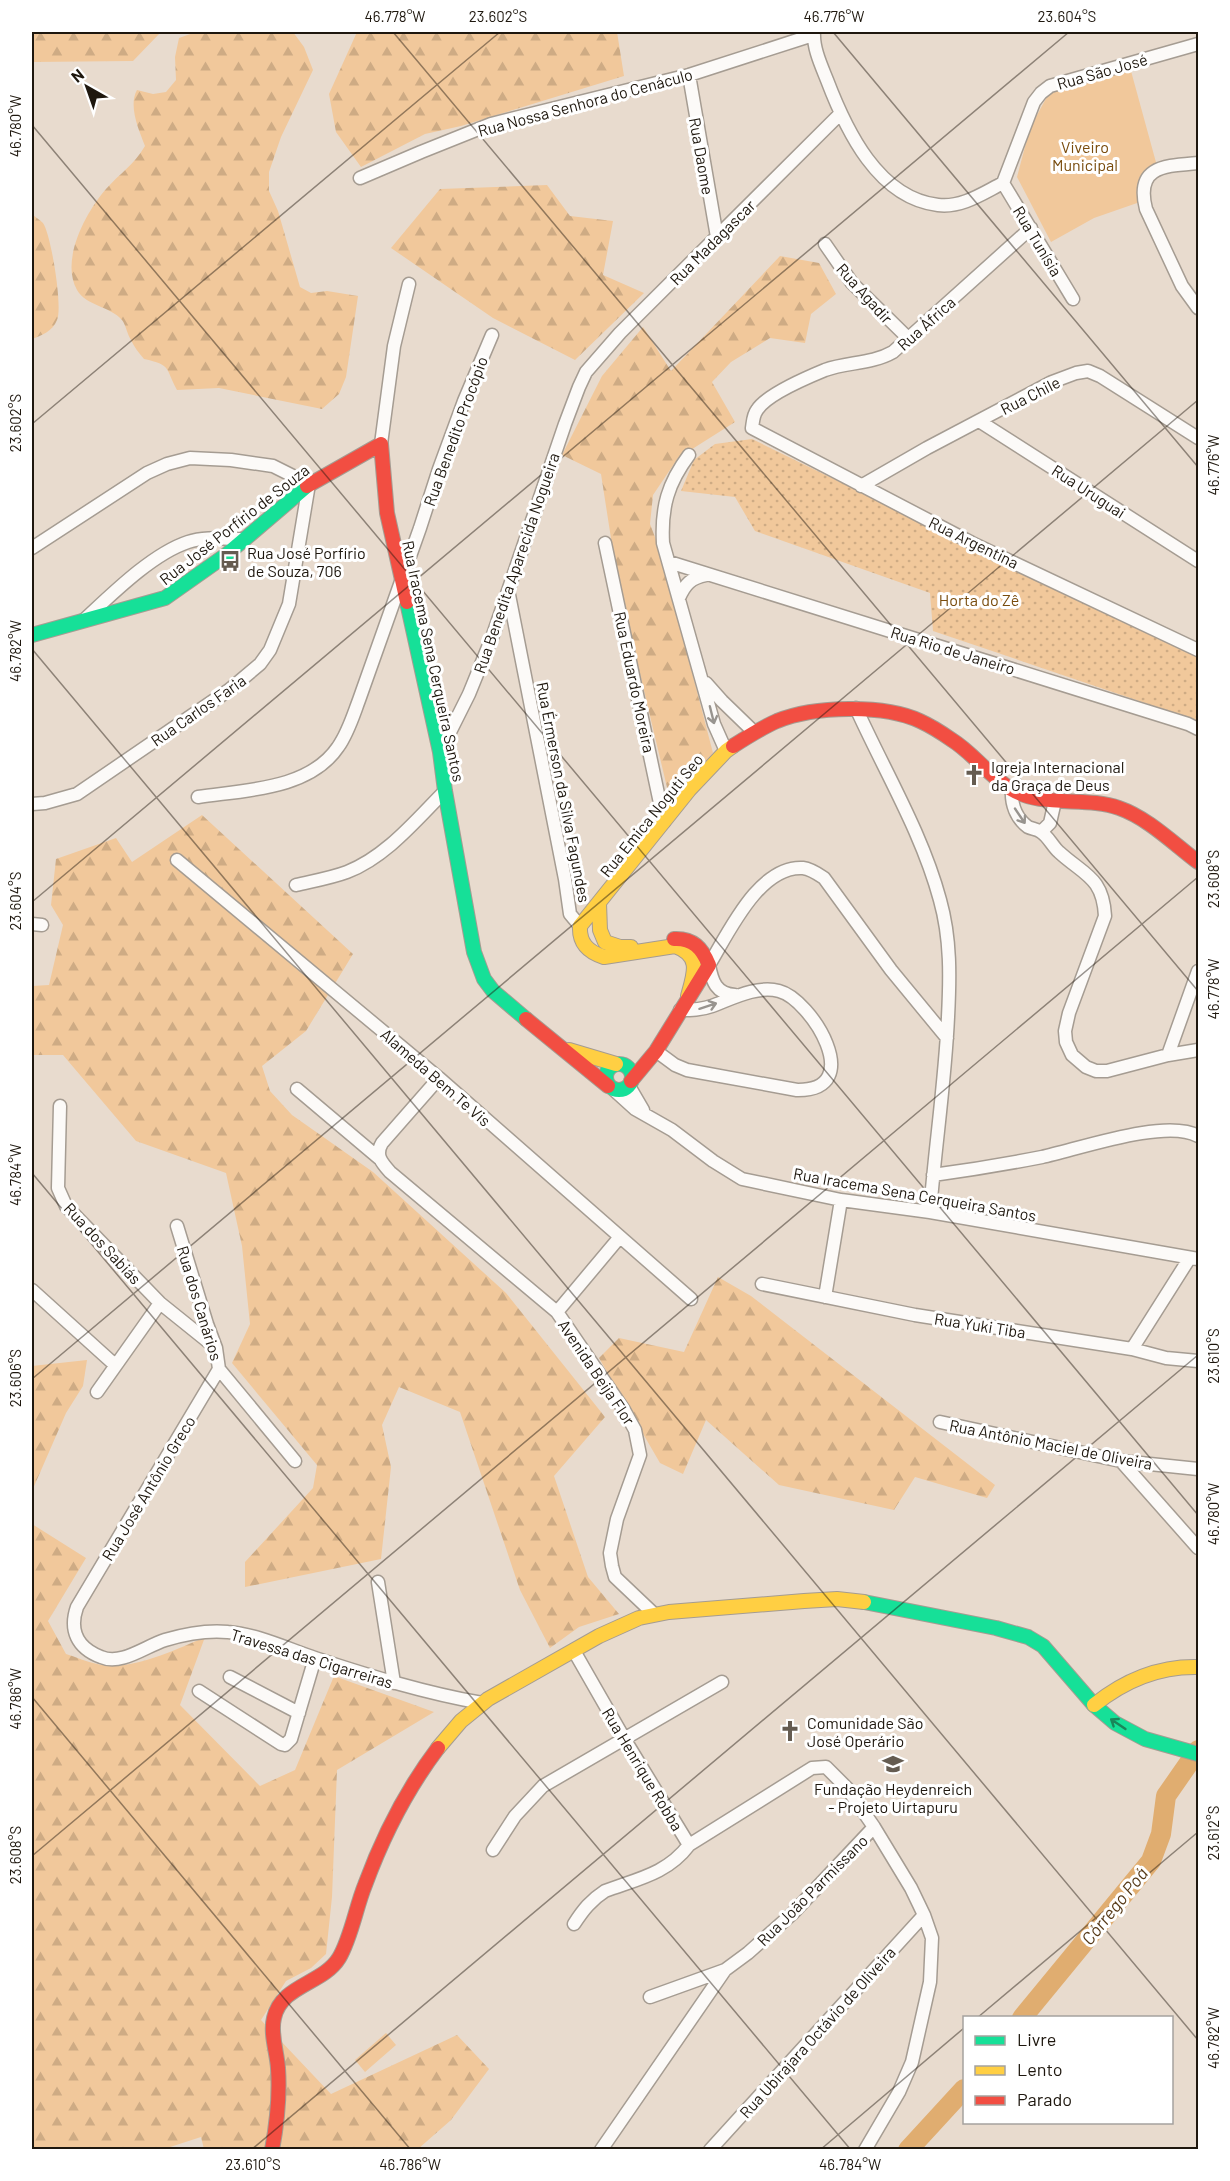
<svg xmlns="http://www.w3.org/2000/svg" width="1230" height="2181" viewBox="0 0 1230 2181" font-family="Barlow,sans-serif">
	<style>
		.forest { fill: url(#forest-firs) }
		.park { fill: #f1c89b }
		.garden { fill: url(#garden-dots) }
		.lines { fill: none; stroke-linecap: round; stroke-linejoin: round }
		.river { stroke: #e0ad70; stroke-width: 20 }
		.street-casing { stroke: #a59c92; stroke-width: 15 }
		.fast-casing { stroke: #a59c92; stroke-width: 16 }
		.slow-casing { stroke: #a59c92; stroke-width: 16 }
		.jam-casing { stroke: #a59c92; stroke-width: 16 }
		.street { stroke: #fcfaf8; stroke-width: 12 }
		.fast { stroke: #16e098; stroke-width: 14 }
		.slow { stroke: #ffcf43; stroke-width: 14 }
		.jam { stroke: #f24e42; stroke-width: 14 }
		.oneway { stroke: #98948f }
		.oneway2 { stroke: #1a865a }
		.ticks { fill: none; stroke: #1e170e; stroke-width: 1.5; stroke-opacity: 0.45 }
		.labels { text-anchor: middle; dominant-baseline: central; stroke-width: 6; stroke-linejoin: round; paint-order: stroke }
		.street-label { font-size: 16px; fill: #1e170e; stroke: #fff }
		.park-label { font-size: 16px; fill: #794c0d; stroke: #fff }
		.poi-label { font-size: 16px; fill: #1e170e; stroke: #fff; text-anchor: start }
		.water-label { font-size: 18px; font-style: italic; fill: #563917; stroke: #fff }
		.neatline { fill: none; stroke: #1e170e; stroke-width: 2 }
		.ticks-label { font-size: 15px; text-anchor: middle; fill: #1e170e }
	</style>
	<defs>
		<pattern id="forest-firs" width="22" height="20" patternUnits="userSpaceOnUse" patternTransform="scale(1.5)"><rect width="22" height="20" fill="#f1c89b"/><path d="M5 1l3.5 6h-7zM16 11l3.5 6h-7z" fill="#ceab84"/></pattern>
		<pattern id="garden-dots" width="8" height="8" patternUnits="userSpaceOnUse" patternTransform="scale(1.5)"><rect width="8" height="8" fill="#f1c89b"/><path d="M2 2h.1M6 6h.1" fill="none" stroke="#ceab84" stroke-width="1.8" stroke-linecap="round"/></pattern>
	</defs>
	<rect width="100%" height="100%" fill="#e8dbce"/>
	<path class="forest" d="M32,32H161L133,61L32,62Z
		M196,32H293L304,47L313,70L281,137L269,172V191L278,211L300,287L311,293L327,291L358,296L346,377L339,394L322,409L219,388L177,390C165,368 172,365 144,359C139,353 134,347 131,340C127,334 126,325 122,320C110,306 86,306 77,290C60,260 86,212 106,189C120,173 133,166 145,146C139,130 128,106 137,90L153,94L166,92L176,80L175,57L179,38Z
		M357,32H617L624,76L461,126L425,134L361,167L336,132L329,94Z
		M547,185L570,216L613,221L603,275L644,293L575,360L493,318L391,248L440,189Z
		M32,214C35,217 40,220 43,223C51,234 63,308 57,320C53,331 41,336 32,339Z
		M780,256L819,263L836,294L811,314L805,343L770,338L731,362L712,382L735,422L678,458L653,495L650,524L661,553L713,753L670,800L617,577L601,474L562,455L602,376L643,327L671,371Z
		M202,815L353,954L306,1031L262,1066L270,1091L292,1115L373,1172L506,1293L605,1417L554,1476L588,1577L619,1614L579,1627L550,1648L520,1590L460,1412L399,1387L382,1425L391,1467L381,1559L245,1587V1562L313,1488L317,1465L232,1363L250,1324L242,1246L226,1173L136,1141L63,1055H32V986L49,985L63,925L51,905L56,859L116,838L132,862Z
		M718,1277L751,1296L995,1485L987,1498L915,1477L894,1510L779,1485L706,1420L683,1474L660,1463L599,1358L619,1338L684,1352Z
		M87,1360L83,1386L66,1413L32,1491V1366Z
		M32,1524L86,1558L48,1621L66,1654C76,1657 87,1662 97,1664C130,1672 175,1650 205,1637L180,1705L260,1786L295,1770L334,1676L434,1712L337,1770L332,1897L326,1954L311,1968L286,1981L261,2020L331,2094L457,2035L489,2069L451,2120L418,2149H204L201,2137L164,2149H32Z"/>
	<path class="park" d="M1131,71L1157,166L1144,171L1140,181V202L1094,218L1051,242L1017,177L1030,128L1049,93L1079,82Z
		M386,2033L396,2045L365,2072L355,2060Z"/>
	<path class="garden" d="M752,439L1198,657V721L933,631L930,593L755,531L735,497L681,491L694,460L715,444Z"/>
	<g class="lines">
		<path class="river" d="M1022,2018L1151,1861L1161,1834L1166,1796L1198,1750
			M908,2150L964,2089"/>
		<defs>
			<path id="street" d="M814,32C813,48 821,65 827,80C846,130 878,198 938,205C962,208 983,193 1003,183L1034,102L1041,93L1050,86L1198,44
				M689,75L717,237
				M1198,163C1164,166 1135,166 1146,209L1182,286L1198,308
				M360,178L421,152L491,124L689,75L813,35
				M1003,183L1073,299
				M1031,228L893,352C872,364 847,362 825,370C808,377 766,395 757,410C753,415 753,422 752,428L972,543L1198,650
				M825,244L852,283L909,339
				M979,421L1198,561
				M381,444L394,346L409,284
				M689,455C668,483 661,507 663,543L714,724L726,751
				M861,486L927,448L1052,382L1076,373L1088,371L1100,376L1198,438
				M605,543L664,822
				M32,548L147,473L167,464L190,458L231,460L273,466L309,484L289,604L270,650L260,664L229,690L77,794L45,803L32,804
				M669,562L1188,724L1198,729
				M509,595L565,879L570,914L580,926
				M679,598C685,584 691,578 706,575
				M84,620C112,594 152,554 188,542C205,536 226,539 244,539
				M706,683L722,701L754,732
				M856,708C885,772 922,833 940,900C951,939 950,978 948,1017C945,1083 935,1147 930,1212
				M440,752L469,694L493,635L565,424L579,387L586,372L620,333L840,114
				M1012,790C1011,804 1016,818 1028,827C1032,829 1037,829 1041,832C1048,836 1053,847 1059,852C1084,875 1103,877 1105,916L1069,1013L1065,1031L1066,1042L1072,1055L1086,1067L1096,1071H1107L1168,1055L1198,1050
				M198,797C244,790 309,790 338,747C348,733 353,716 359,700L420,528L439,469L464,401L492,335
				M1041,832L1050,823L1055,801
				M177,860L439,1078L691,1299
				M296,885C313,881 331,878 347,872C386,857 416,820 445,791
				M32,924L42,925
				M735,995C716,994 712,981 709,965C728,934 759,865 803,868C811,869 818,874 824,878L891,970L947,1038
				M656,1051L675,1065L687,1070L797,1090C868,1091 811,999 779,991C757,985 731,999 712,1006C701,1010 691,1010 680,1010
				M1168,1055L1198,971
				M439,1078L382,1143C375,1155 381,1162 390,1172L557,1312L624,1410L635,1430L640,1455L617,1519L610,1553L612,1566L615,1577L654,1614
				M629,1086L643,1110
				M297,1089L380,1159
				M614,1090L635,1109L672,1130L713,1161L742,1179L841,1200L930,1212L1198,1259
				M60,1106L58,1188L66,1206L160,1303L216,1348
				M933,1175C970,1170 1006,1164 1042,1157C1079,1149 1166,1118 1198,1136
				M177,1226L207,1324L216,1348L219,1369L295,1461
				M762,1284L915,1315L1132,1349L1166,1358L1198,1361
				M32,1290L115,1365
				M825,1297L841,1200
				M557,1312L619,1238
				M1132,1349L1189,1259
				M219,1369L77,1607C69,1630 77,1648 101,1657C121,1666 146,1646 165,1640C185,1634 207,1630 228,1632C256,1634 288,1649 315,1658C370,1676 425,1693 482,1703
				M97,1392L160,1303
				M940,1422L1121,1461L1198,1469
				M1121,1461L1198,1548
				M378,1582L394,1683
				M574,1651L625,1740L689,1845L812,1768L826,1767L847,1788L874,1827L911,1888L924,1915L932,1938L930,1982L912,2062L899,2092L865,2150
				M230,1677L299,1713
				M199,1691L281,1744L285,1745L291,1739L315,1658
				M493,1850L515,1816L543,1786L722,1682
				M574,1924C583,1910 591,1900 605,1891C637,1879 667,1874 689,1845
				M650,1997L725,1970L748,1953L792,1914L874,1827
				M601,2150L725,1970
				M710,2150L924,1915"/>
			<path id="fast" d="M407,602L440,752L445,791L474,952L484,979L493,991L526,1019
				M32,635L165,598L226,555L307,486
				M606 1077a13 13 0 1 1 26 0a13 13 0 1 1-26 0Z
				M864,1602L996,1628L1028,1637L1043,1646L1094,1705L1115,1723L1145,1739L1198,1754"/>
			<path id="slow" d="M599,903L600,930L605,942L620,947H631
				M688,996C694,974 702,956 675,946L604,957C588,952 579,943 580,926L689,790L726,751L733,746
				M569,1050L616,1064
				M1094,1705C1125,1680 1158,1666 1198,1667
				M438,1748L461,1721L488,1699L599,1636L639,1618L669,1612L804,1601L837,1599L864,1602"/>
			<path id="jam" d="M307,486L381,444L387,513L407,602
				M733,746C747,737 761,728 777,721C814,706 884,704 920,721C931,726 942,733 952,740C973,753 989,776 1011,789C1042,808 1086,796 1119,808C1148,818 1174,844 1198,862
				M526,1019L608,1086
				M631,1081L656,1051L709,965C702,948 693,938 674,939
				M272,2150C277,2123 280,2096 278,2068C277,2052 270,2034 274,2018C281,1985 323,1984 339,1958C351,1938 356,1907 365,1885C383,1836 407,1789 438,1748"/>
		</defs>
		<use href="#street" class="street-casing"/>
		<use href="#fast" class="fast-casing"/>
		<use href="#slow" class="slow-casing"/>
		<use href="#jam" class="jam-casing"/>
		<use href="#street" class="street"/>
		<use href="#fast" class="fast"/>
		<use href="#slow" class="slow"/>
		<use href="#jam" class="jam"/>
	</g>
	<defs><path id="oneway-shaft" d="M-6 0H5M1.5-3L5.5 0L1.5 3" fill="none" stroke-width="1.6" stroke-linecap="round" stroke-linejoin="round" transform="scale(1.5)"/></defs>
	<g class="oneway">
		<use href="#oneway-shaft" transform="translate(712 715) rotate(76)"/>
		<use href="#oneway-shaft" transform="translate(1020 816) rotate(56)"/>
		<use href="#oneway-shaft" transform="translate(708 1006) rotate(-18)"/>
	</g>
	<use class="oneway2" href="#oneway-shaft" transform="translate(1118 1724) rotate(-146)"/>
	<path class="ticks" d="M393,32L1198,991M833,32L1198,467M32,125L1198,1515M32,424L500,32M32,649L1198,2040M32,902L1069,32M32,1173L851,2150M32,1379L1198,400M32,1697L411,2150M32,1856L1198,877M977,2018L1198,1832M251,2150L1198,1355M820,2150L964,2028"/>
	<defs>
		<symbol id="bus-bare" viewBox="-9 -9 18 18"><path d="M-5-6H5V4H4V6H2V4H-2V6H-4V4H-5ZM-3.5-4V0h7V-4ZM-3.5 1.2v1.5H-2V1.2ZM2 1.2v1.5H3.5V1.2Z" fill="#655c51" stroke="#fff" stroke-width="2.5" paint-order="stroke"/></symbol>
		<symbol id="church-bare" viewBox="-9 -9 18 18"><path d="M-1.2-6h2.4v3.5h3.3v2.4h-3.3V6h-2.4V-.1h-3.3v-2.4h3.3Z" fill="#655c51" stroke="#fff" stroke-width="2.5" paint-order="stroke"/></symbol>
		<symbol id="school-bare" viewBox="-9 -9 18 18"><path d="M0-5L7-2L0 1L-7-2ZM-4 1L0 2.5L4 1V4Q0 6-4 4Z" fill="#655c51" stroke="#fff" stroke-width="2.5" paint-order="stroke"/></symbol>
	</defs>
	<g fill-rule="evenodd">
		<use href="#bus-bare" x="215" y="546" width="30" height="30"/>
		<use href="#church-bare" x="959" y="760" width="30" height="30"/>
		<use href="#church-bare" x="775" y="1716" width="30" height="30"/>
		<use href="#school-bare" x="878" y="1749" width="30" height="30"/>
	</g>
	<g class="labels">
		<g class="street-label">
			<text transform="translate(1102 71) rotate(-16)">Rua São José</text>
			<text transform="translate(585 102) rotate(-15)">Rua Nossa Senhora do Cenáculo</text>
			<text transform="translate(702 156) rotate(80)">Rua Daome</text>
			<text transform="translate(1038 241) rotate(59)">Rua Tunísia</text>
			<text transform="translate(712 242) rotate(-45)">Rua Madagascar</text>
			<text transform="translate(865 293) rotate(48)">Rua Agadir</text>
			<text transform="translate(926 323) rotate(-42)">Rua África</text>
			<text transform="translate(1030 395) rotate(-27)">Rua Chile</text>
			<text transform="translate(455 431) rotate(-70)">Rua Benedito Procópio</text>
			<text transform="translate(1089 491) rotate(33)">Rua Uruguai</text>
			<text transform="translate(234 524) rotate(-38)">Rua José Porfírio de Souza</text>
			<text transform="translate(974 542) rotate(26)">Rua Argentina</text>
			<text transform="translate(516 563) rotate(-71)">Rua Benedita Aparecida Nogueira</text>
			<text transform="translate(953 650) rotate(17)">Rua Rio de Janeiro</text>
			<text transform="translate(434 661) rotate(78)">Rua Iracema Sena Cerqueira Santos</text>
			<text transform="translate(635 682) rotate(78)">Rua Eduardo Moreira</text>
			<text transform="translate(198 710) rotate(-35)">Rua Carlos Faria</text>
			<text transform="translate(564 792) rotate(79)">Rua Érmerson da Silva Fagundes</text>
			<text transform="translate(651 815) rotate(-51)">Rua Emica Noguti Seo</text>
			<text transform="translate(436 1077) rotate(41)">Alameda Bem Te Vis</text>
			<text transform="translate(915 1194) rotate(10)">Rua Iracema Sena Cerqueira Santos</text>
			<text transform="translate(103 1243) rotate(47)">Rua dos Sabiás</text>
			<text transform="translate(200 1303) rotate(73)">Rua dos Canários</text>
			<text transform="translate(980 1325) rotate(9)">Rua Yuki Tiba</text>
			<text transform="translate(597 1372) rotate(56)">Avenida Beija Flor</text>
			<text transform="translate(1051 1444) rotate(11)">Rua Antônio Maciel de Oliveira</text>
			<text transform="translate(148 1488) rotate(-59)">Rua José Antônio Greco</text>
			<text transform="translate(312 1658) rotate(17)">Travessa das Cigarreiras</text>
			<text transform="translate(643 1769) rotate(59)">Rua Henrique Robba</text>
			<text transform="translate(812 1890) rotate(-45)">Rua João Parmissano</text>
			<text transform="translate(817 2032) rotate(-48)">Rua Ubirajara Octávio de Oliveira</text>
		</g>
		<g class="park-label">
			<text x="1085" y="146">Viveiro<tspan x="1085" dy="18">Municipal</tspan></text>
			<text x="979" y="599">Horta do Zê</text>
		</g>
		<g class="poi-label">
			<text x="247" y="552">Rua José Porfírio<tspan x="247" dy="18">de Souza, 706</tspan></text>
			<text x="991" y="766">Igreja Internacional<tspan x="991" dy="18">da Graça de Deus</tspan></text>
			<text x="807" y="1722">Comunidade São<tspan x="807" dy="18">José Operário</tspan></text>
			<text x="893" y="1788" text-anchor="middle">Fundação Heydenreich<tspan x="893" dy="18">- Projeto Uirtapuru</tspan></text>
		</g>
		<g class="water-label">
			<text transform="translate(1114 1906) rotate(-51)">Córrego Poá</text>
		</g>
	</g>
	<rect width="1230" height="2181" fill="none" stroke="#ffffff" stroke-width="66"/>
	<rect x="963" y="2016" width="210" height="108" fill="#ffffff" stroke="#a5a29f" stroke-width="1.5"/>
	<rect x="975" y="2036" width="30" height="9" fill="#16e098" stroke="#a5a29f" stroke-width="1.5"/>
	<text x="1017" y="2046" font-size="18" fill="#1e170e">Livre</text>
	<rect x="975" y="2066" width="30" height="9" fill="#ffcf43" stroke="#a5a29f" stroke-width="1.5"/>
	<text x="1017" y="2076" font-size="18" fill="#1e170e">Lento</text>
	<rect x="975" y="2096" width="30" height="9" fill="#f24e42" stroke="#a5a29f" stroke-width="1.5"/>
	<text x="1017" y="2106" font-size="18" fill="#1e170e">Parado</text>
	<g transform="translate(87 87) rotate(320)" stroke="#ffffff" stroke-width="4.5" paint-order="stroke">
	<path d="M0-4.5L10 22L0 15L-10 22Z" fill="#1e170e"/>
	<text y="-9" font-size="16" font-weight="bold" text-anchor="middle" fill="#1e170e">N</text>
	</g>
	<rect x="33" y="33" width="1164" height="2115" class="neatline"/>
	<g class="ticks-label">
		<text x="395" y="22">46.778°W</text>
		<text x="498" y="22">23.602°S</text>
		<text x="834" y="22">46.776°W</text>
		<text x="1067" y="22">23.604°S</text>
		<text transform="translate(16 126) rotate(-90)" y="5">46.780°W</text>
		<text transform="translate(16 423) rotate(-90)" y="5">23.602°S</text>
		<text transform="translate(1214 465) rotate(-90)" y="5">46.776°W</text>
		<text transform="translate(16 651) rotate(-90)" y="5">46.782°W</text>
		<text transform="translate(1214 879) rotate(-90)" y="5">23.608°S</text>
		<text transform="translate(16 901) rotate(-90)" y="5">23.604°S</text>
		<text transform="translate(1214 989) rotate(-90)" y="5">46.778°W</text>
		<text transform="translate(16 1175) rotate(-90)" y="5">46.784°W</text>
		<text transform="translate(1214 1356) rotate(-90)" y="5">23.610°S</text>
		<text transform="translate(16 1378) rotate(-90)" y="5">23.606°S</text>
		<text transform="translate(1214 1514) rotate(-90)" y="5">46.780°W</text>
		<text transform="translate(16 1699) rotate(-90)" y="5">46.786°W</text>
		<text transform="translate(1214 1833) rotate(-90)" y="5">23.612°S</text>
		<text transform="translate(16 1855) rotate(-90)" y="5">23.608°S</text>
		<text transform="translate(1214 2038) rotate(-90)" y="5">46.782°W</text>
		<text x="253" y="2170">23.610°S</text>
		<text x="410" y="2170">46.786°W</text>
		<text x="850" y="2170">46.784°W</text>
	</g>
</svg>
